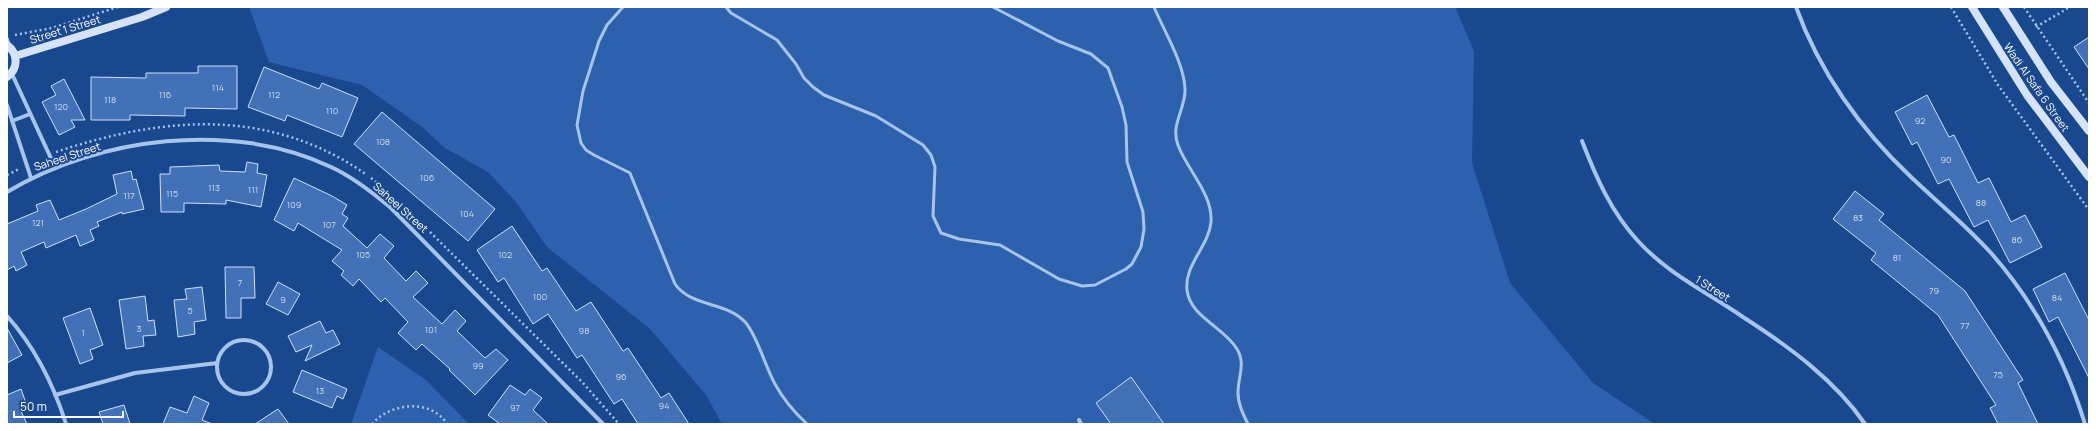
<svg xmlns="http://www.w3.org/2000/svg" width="2096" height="431" viewBox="0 0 2096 431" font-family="Manrope,sans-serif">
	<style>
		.green { fill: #2d61ad }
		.building { fill: #4371b7; stroke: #cde0fa }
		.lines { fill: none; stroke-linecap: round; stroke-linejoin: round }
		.path { stroke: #a7c4ee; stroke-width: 2.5; stroke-dasharray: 2 3; stroke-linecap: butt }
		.lane { stroke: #a7c4ee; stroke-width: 3 }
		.street { stroke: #a7c4ee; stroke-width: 4 }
		.secondary { stroke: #d5e3fa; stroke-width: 8 }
		.labels { text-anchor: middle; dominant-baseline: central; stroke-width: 4; stroke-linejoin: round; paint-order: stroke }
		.number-label { font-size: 9px; fill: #d0dced }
		.street-label { font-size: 11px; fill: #fff; stroke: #1a488f }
	</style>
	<rect width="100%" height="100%" fill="#1a488f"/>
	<path class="green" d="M249,7H1455L1474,51L1472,163L1510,283L1593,383L1655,424H722L706,395L650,329L547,247L516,202L488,172L445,148L421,126L362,85L269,62Z
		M378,347L426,380L469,424H351Z"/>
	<path class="building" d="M2089,37V69L2074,47Z
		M198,66H237V109L185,108V116L130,115V120H91V77L146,78V73H198Z
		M264,67L319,89L322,83L358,98L342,137L287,115L285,121L248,107Z
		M64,79L85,120H71L75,127L59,135L42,102L56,95L51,86Z
		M1927,95L1949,137L1954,135L1978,183L1989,178L2011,222L2025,215L2042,247L2010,263L1988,220L1974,227L1949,179L1938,184L1917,142L1912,145L1895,112Z
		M382,112L495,209L468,241L354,144Z
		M247,162L258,164L257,173L267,175L261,207L226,200V204L184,203V212H161L160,174H170V167L219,165L220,171L245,172Z
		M131,171L133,180L136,179L144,209L122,214V212L97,222L99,226L90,230L94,240L80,246L76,235L46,248L44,242L21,252L27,265L16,271L14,266L7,270V224L38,211L36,205L50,200L59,220L86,209L117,194L113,175Z
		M294,178L332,196L347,205L342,214L348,218L343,226L367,248L380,234L394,246L384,258L406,281L416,271L428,283L413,297L442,324L455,310L466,321L457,331L485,358L496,349L508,360L475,395L449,370L450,369L422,344L416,350L398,333L408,322L385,298L381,302L359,279L353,286L341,275L344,271L332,261L342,250L298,223L294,231L274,220Z
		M1855,191L1884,214L1879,220L1965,291L2023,380L2018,383L2038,424H1998L1990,408L1996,405L1938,315L1871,260L1876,253L1833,219Z
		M512,226L542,271L547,268L576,311L591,302L623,351L628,348L661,398L669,393L689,424H638L622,399L614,404L582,355L577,358L548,314L533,324L504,278L498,282L477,250Z
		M225,267H254L255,298H241V318H226Z
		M2065,273L2089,320V378L2058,317L2049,322L2033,289Z
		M278,282L300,294L288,315L266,304Z
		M202,287L206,320L194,322L195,334L178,337L174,300L187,299L185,289Z
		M145,296L148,321L154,320L156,335L143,336L144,346L126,349L119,300Z
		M90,308L103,345L90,350L93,359L80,364L63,318Z
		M320,321L326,333L333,330L340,344L305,361L312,345L296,352L288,336Z
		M7,328L22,355L7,363Z
		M302,370L347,389L343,399L337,396L332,408L293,392Z
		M1131,377L1164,424H1111L1096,403Z
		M510,385L525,395L530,389L542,398L533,410L548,424H500L488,415Z
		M21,389L27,406L20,409L27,424H7V395Z
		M194,396L209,403L202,420L212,424H163L170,407L187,413Z
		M124,405L130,424H103L99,412Z
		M278,409L289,424H255Z"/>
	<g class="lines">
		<path class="path" d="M1951,7L1998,85L2089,210
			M2024,7L2089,103
			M2036,27L2070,7
			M15,35L52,28L118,7
			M56,152C164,116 270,107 367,175
			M7,175L19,169
			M371,178L380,185
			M430,232L583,383L619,424
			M372,424C390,403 431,398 447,424"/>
		<path class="lane" d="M623,7L607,25L599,41L583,91L577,125L581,143L586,150L594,155L630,173L675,284C692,308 727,301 746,323C758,338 765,366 775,384C783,399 794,412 807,424
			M726,7L731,13L777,40L796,64L804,78L813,87L824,95L876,116L923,145L931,155L935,167L933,216L941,233L959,239L1000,245L1059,279L1082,286L1095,285L1126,269L1132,264L1141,247L1144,229L1143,212L1127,162L1126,125L1122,107L1108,68L1091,54L1058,41L993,7
			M1154,7C1164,31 1184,63 1185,89C1186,108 1170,125 1178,145C1187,170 1213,194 1211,222C1209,246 1184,265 1187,290C1190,317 1224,327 1237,349C1246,364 1238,376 1238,393C1238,404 1243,414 1248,424"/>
		<path class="street" d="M1796,7C1819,71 1861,130 1910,176C1937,202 1966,225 1991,253C2034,302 2066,362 2085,424
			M7,39L9,46
			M12,74L55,167
			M7,105L31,178
			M12,121L30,114
			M1582,141C1596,177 1611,212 1638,241C1668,274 1707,292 1743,317C1788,346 1835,380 1865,424
			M7,192C98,137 233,120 331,167C353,177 372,192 391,208L603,424
			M7,316C34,346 54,386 66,424
			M217 367a27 27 0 1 1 54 0a27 27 0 1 1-54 0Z
			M55,395L135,373L217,363
			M1079,420L1081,424"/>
		<path class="secondary" d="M1972,7L2027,95L2089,177
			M2003,7L2051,82L2089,131
			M7,45C19,54 18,69 7,77
			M15,56L142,17L166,7"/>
	</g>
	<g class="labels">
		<g class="number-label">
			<text x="218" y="87">114</text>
			<text x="165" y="94">116</text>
			<text x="274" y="94">112</text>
			<text x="110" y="99">118</text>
			<text x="61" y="106">120</text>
			<text x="332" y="110">110</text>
			<text x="1920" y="120">92</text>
			<text x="383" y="141">108</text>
			<text x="1946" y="159">90</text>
			<text x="427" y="177">106</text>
			<text x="214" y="187">113</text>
			<text x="253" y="189">111</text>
			<text x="172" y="193">115</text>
			<text x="129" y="195">117</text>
			<text x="1981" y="202">88</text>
			<text x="294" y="204">109</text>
			<text x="467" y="213">104</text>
			<text x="1858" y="217">83</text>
			<text x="38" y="222">121</text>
			<text x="329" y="224">107</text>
			<text x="2017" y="239">86</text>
			<text x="363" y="254">105</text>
			<text x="505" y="254">102</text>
			<text x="1897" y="257">81</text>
			<text x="240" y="282">7</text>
			<text x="1934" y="290">79</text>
			<text x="540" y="296">100</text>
			<text x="2057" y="297">84</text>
			<text x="283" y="299">9</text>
			<text x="190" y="310">5</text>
			<text x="1965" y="325">77</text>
			<text x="139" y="328">3</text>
			<text x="431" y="329">101</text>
			<text x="584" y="330">98</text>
			<text x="83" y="332">1</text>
			<text x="478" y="365">99</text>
			<text x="1998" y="374">75</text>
			<text x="621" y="376">96</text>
			<text x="320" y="390">13</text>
			<text x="664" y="405">94</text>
			<text x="515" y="407">97</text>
		</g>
		<g class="street-label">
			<text transform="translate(65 29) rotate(-17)">Street 1 Street</text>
			<text transform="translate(2037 87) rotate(55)">Wadi Al Safa 6 Street</text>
			<text transform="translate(67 156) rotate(-18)">Saheel Street</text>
			<text transform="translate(401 207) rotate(42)">Saheel Street</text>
			<text transform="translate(1713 288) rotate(32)">1 Street</text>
		</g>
	</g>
	<rect width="2096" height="431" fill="none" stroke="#ffffff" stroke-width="16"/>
	<path d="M14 411v6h109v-6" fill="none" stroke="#ffffff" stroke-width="2"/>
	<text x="20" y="411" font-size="12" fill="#ffffff" stroke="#1a488f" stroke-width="3" paint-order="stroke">50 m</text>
</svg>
